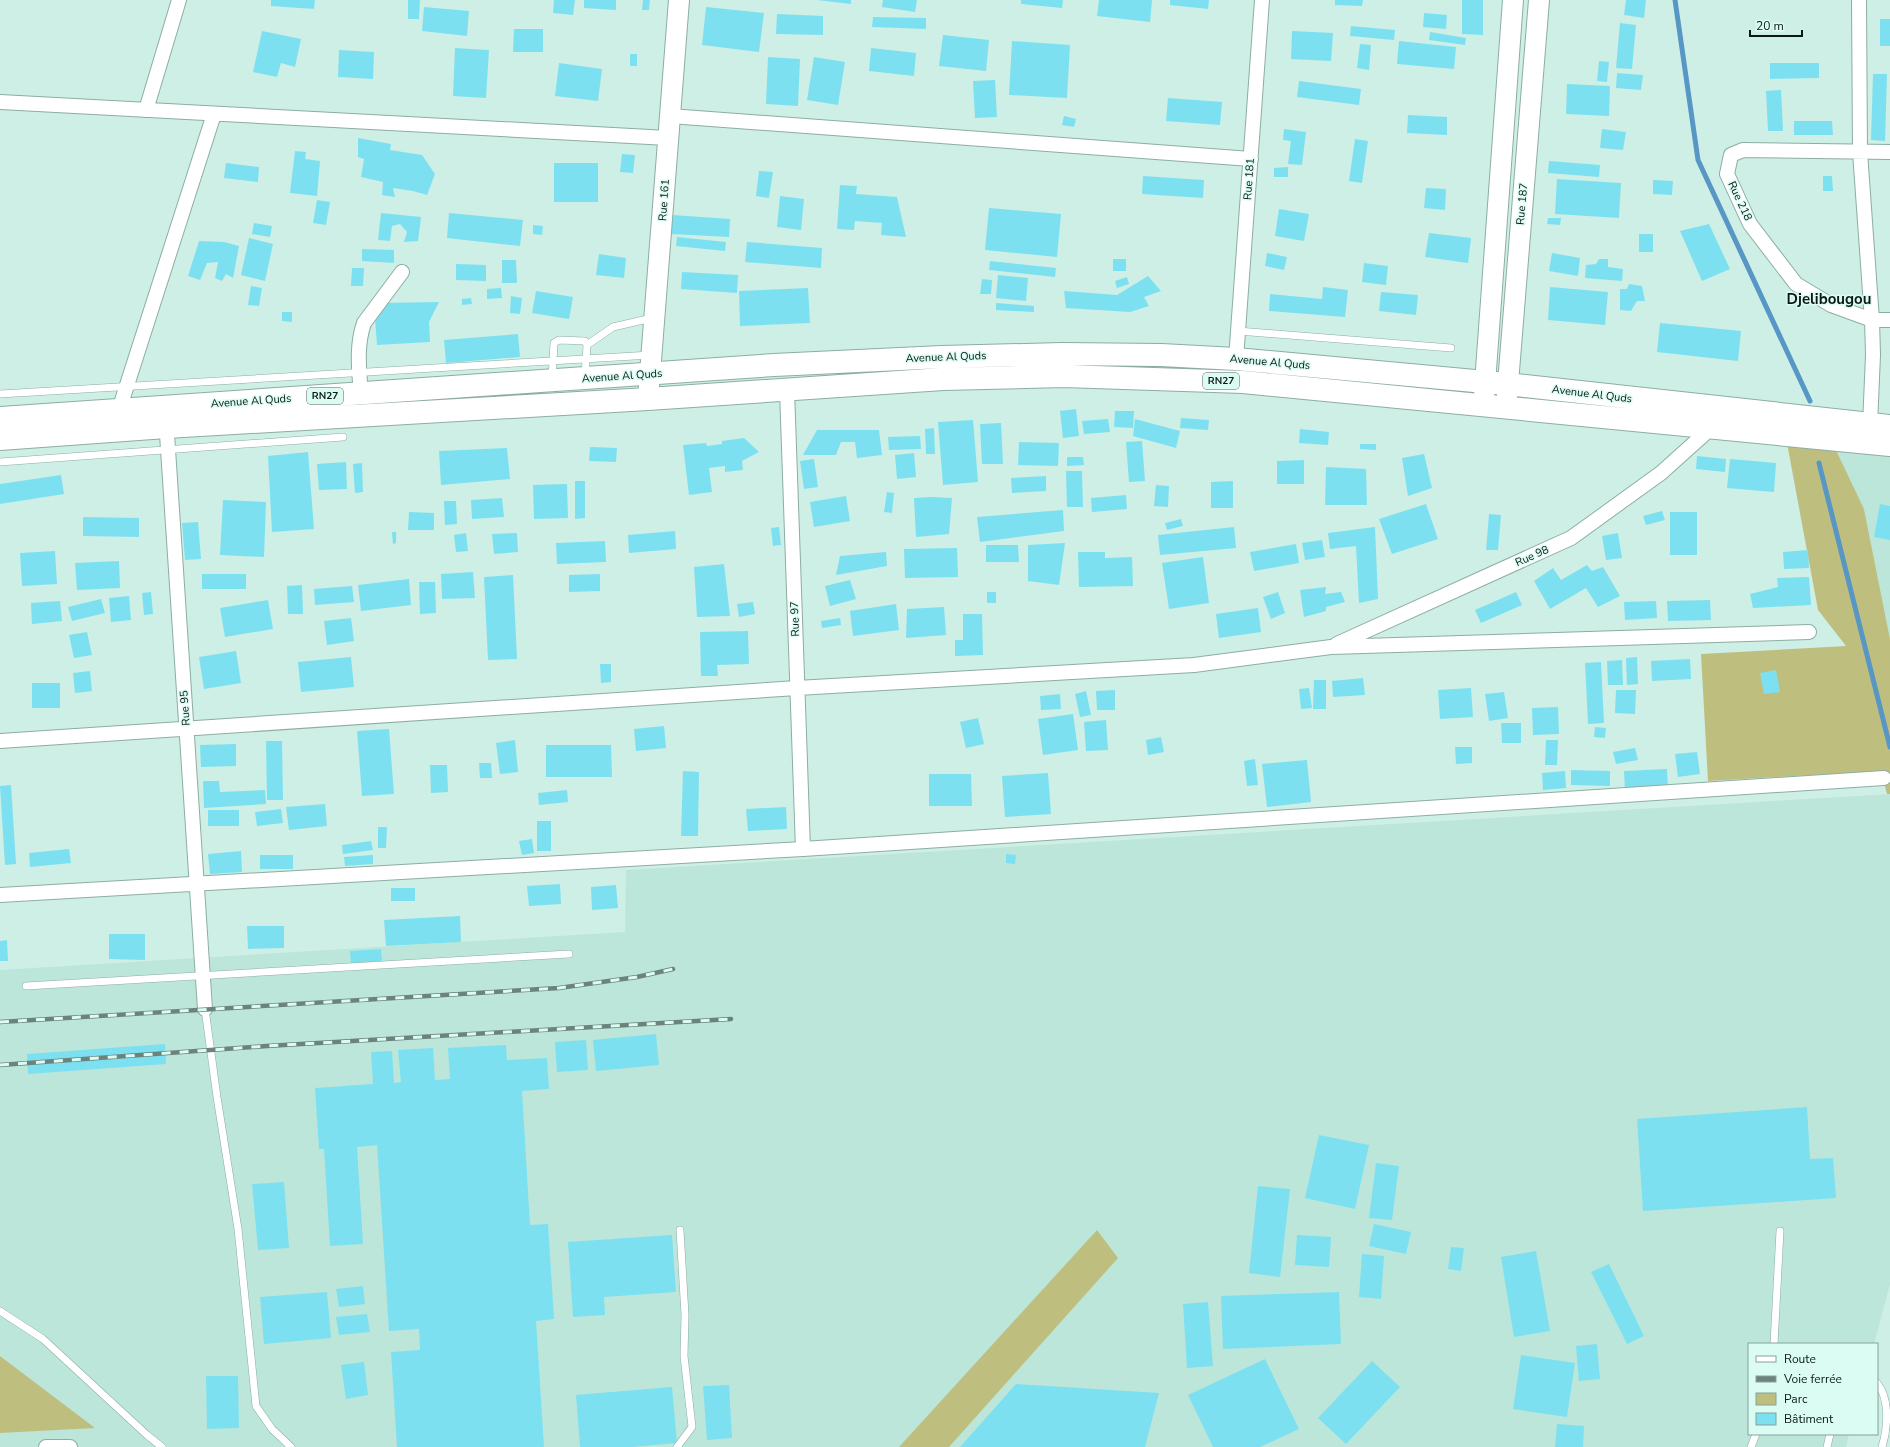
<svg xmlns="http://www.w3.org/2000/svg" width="1890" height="1447" viewBox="0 0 1890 1447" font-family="'Nunito Sans',sans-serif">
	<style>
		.built { fill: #bce6da }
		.green { fill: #bebf7f }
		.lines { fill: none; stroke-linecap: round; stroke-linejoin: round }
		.stream { stroke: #5896c5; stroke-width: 5 }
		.building { fill: #7de0f0 }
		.lane-casing { stroke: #8dada3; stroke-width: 8 }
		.street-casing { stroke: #8dada3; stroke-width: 16 }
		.secondary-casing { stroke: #8dada3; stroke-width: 22 }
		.primary-casing { stroke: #8dada3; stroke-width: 24 }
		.lane { stroke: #fff; stroke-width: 7 }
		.street { stroke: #fff; stroke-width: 14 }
		.secondary { stroke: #fff; stroke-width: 20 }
		.primary { stroke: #fff; stroke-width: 22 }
		.rail-casing { stroke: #6c837c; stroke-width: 4.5 }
		.rail { stroke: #dbfcf3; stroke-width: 3; stroke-dasharray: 9; stroke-linecap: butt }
		.labels { text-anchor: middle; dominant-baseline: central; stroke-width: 3; stroke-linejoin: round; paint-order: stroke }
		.shield { fill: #dbfcf3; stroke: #4a5c58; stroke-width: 1 }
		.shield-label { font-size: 10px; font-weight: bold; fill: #0c1815 }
		.street-label { font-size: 11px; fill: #0c1815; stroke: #dbfcf3 }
		.district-label { font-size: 15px; font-weight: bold; fill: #0c1815; stroke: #dbfcf3 }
	</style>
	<rect width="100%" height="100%" fill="#ceefe5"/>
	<path class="built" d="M1835,448L1890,454V639L1864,509Z
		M1890,794V1284L1874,1344H1749V1434H1849L1846,1447H0V970L625,932L626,870Z"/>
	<path class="green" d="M1787,443L1835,448L1864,509L1890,639V794H1887L1881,771L1708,781L1701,654L1846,646L1818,610Z
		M1097,1230L1118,1258L949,1447H899Z
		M0,1356L95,1428L0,1433Z"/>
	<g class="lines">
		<path class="stream" d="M1675,0L1698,160L1810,401
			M1819,463L1890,747"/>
	</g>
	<path class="building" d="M271,0H315L314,9L271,6Z
		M408,0H420L419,19H408Z
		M554,0H575L573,15L553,13Z
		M584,0H616V10L584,8Z
		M643,0H650L649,10H642Z
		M817,0H851V4Z
		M883,0H917L915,12L882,7Z
		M1021,0H1063L1062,8L1021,4Z
		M1099,0H1152L1150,22L1097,16Z
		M1170,0H1209L1208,9L1170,5Z
		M1335,0H1363L1362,6L1335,5Z
		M1462,0H1483V35L1462,34Z
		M1626,0H1646L1644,18L1624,15Z
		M424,7L469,11L467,36L422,31Z
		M706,7L764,13L759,52L702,45Z
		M1424,13L1447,15L1446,29L1423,27Z
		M777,14L823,16V35L776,34Z
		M873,17L926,18V29L872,27Z
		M1880,19H1890V46H1880Z
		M1620,23L1636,25L1632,69L1616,68Z
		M1351,26L1395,30L1394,40L1350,36Z
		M514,29H543V52H513Z
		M262,31L301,39L295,67L281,63L277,77L253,72Z
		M1292,31L1333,33L1331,61L1291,59Z
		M1430,32L1466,38L1465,45L1429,40Z
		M943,35L989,40L986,71L939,66Z
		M1012,41L1070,45L1067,98L1009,95Z
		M1399,41L1456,47L1454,69L1397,64Z
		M1360,44L1371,45L1369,70L1357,68Z
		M455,48L489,50L486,98L453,96Z
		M871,48L916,53L914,76L869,71Z
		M339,50L374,52L373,79L338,77Z
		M630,54H637V66H630Z
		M768,57L800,59L798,106L766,104Z
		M814,57L845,62L838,105L807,100Z
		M1599,61L1609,62L1607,82L1597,81Z
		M559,63L602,69L598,101L555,96Z
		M1770,63H1819V78L1770,79Z
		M1617,73L1643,75L1641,90L1616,88Z
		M1873,74H1887L1885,141L1871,140Z
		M995,80L997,117L975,118L973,81Z
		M1299,81L1361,89L1359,105L1297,97Z
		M1567,84L1610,86L1609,116L1566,114Z
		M1781,90L1783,131H1768L1766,91Z
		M1168,98L1222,102L1220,125L1166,121Z
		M1408,115L1447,117V135L1407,133Z
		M1064,116L1076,119L1074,127L1062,125Z
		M1794,121H1832L1833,135H1794Z
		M1284,129L1306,132L1302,165L1288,164L1291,141L1283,140Z
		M1602,129L1626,132L1623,150L1600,148Z
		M358,138L391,144L390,150L422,155L435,174L427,195L413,191L393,188L395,197L382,195L383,182L361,177L364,159L358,157Z
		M1355,139L1368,141L1362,183L1349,181Z
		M295,151L306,152L305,159L320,161L317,196L290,193Z
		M622,154L635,155L633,173L620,172Z
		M1549,161L1600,165L1599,177L1548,173Z
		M226,163L259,167L258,182L224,178Z
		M554,163H598V202H554Z
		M1288,167V177H1274V168Z
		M759,171L773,172L769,198L756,196Z
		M1143,176L1204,180L1203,198L1142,194Z
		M1823,176H1832L1833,191H1823Z
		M1557,179L1621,183L1619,218L1555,214Z
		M1653,180L1673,181L1672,195L1653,194Z
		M840,185L857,186L856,194L897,197L906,237L881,235L882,223L855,221L854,230L837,229Z
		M1426,188L1446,189L1445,210L1424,208Z
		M780,196L804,199L801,230L777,227Z
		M317,200L330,202L326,225L313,223Z
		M989,208L1061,214L1057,257L985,250Z
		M1279,209L1309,214L1304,241L1275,236Z
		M381,213L421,217L418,241L404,242L407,232L400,224L392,226L390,241L378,240Z
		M449,213L523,220L520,246L447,238Z
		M673,215L730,219L729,237L671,234Z
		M1548,218H1561L1560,225L1547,224Z
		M254,223L272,226L270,237L252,234Z
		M1709,224L1730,269L1702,281L1680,231Z
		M533,225L543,226L542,235L533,234Z
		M1429,233L1471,238L1468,263L1425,257Z
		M1639,234H1653V252H1639Z
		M677,237L726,242L725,251L676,246Z
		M249,238L273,244L265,281L241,275Z
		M199,241L224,242L239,246L233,278L226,274L222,281L215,278L218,262L207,263L200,280L188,276Z
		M747,242L822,248L821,268L745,262Z
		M362,249L394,250V263L362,261Z
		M1267,253L1287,257L1284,270L1265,266Z
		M1552,253L1580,258L1578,276L1549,271Z
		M599,254L626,258L624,278L596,275Z
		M1113,259H1126V271H1113Z
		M1599,259H1608V267L1623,269L1622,281L1585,278L1586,265L1596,264Z
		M502,260H516L517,283H502Z
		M990,261L1056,268L1055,277L989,270Z
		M1364,263L1388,266L1386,285L1362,282Z
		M456,264L486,265V281L456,280Z
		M352,268H364L363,286H351Z
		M682,272L738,275L737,293L681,289Z
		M998,275L1028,278L1026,301L996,298Z
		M1148,276L1161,291L1144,297L1149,306L1130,312L1066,308L1064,291L1117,295Z
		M1127,277L1129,284L1117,288L1115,281Z
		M982,279L992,280L991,294H980Z
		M1629,284L1642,286L1645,301H1637L1631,311L1620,310V289H1627Z
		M251,286L262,288L259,306L248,305Z
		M1323,287L1348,290L1345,317L1269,311L1270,294L1322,299Z
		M1550,287L1608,292L1605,325L1548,320Z
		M501,288L502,298L487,299V289Z
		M808,288L810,323L740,326L739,291Z
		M536,291L573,297L569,319L532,313Z
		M1381,292L1418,295L1416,315L1379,311Z
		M511,296L522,298L520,314L510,313Z
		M471,298L472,304L462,305V299Z
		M439,302L429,322L430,342L377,345L375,318L381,303Z
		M996,303L1034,306V312L996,310Z
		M282,312H292V322L282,321Z
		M1660,323L1741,331L1738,361L1657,352Z
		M518,334L520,357L446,363L444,340Z
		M1076,409L1079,436L1063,438L1060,411Z
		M1115,411H1134L1133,428L1114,427Z
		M1181,418L1209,420L1208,430L1180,428Z
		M1108,419L1110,432L1084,434L1082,421Z
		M1135,419L1180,431L1176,448L1133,436Z
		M973,420L978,482L943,485L938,422Z
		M1001,423L1003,464H982L980,424Z
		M934,428L935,454H926L925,429Z
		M1300,429L1329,432L1328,445L1299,443Z
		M817,430H879L882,455L857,458L855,442H841L836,455H803Z
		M920,436L921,449L889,450L888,437Z
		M744,438L759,452L742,461L743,470L725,472V466L709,468L712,492L689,495L683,445L706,443L707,446L722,444V441Z
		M1142,441L1145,481L1129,482L1126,442Z
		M1019,442L1059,443L1058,466L1018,465Z
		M1360,444H1376V450L1360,449Z
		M590,447L617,448L616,462L589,461Z
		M507,448L510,479L441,485L439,451Z
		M308,452L314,529L272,532L268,456Z
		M914,453L916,477L897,479L895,455Z
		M1424,454L1432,488L1408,496L1402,458Z
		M1697,456L1726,459L1725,472L1696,469Z
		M1067,457H1083L1084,465L1067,466Z
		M814,459L818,487L804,489L800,461Z
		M1730,459L1776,463L1774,492L1727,488Z
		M1304,460V484H1277V461Z
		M346,462L347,489L319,490L317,464Z
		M362,463L363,492L355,493L353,464Z
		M1326,467L1366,469L1367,505H1325Z
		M1066,471H1082L1083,507H1067Z
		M61,475L64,494L0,504V484Z
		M1046,476V491L1012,493L1011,478Z
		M575,481H585V518L575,519Z
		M1233,481V508H1211V482Z
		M567,484L568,518L534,519L533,485Z
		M1156,485L1169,486L1168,507L1154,506Z
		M887,492L894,493L892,513L884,512Z
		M1126,495L1127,509L1092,512L1091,498Z
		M846,496L850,521L814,527L810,502Z
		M931,497L952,498L949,534L916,537L914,498Z
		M502,498L504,517L472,519L471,500Z
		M223,500L266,502L264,557L220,555Z
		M444,501H456L457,524L445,525Z
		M1426,504L1438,539L1392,554L1379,519Z
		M1880,504L1890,506V540L1874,537Z
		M1063,510L1064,531L980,542L977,517Z
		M1662,511L1665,520L1646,525L1643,516Z
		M409,512L434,513V530H408Z
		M1670,512H1697V555H1670Z
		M1489,514L1501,515L1498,550H1486Z
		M83,517L139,518V537L83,536Z
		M1181,519L1183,526L1167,530L1165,523Z
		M198,522L201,559L185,560L182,523Z
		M779,527L781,545L773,546L771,528Z
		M1234,527L1236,548L1160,555L1158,535Z
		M1375,527L1378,599L1359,603L1356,546L1330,549L1328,533Z
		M675,531L676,549L629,553L628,535Z
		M392,532H396V543L393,544Z
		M466,533L468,551L456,552L454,535Z
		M517,533L518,552L494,554L492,534Z
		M1618,533L1622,558L1606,560L1602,536Z
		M1322,540L1325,557L1305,560L1302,543Z
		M605,541L606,562L557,564L556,543Z
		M1065,543L1059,585L1028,581V545Z
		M1296,544L1299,563L1254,571L1250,552Z
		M986,545H1018L1019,562H986Z
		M957,548L958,577L905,578L904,549Z
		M1808,550L1809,568L1784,569L1783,552Z
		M55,551L57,584L22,586L20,553Z
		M886,552L887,566L836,575L840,556Z
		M1078,552H1105V558L1132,557L1133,586L1079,587Z
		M1203,557L1209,603L1169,609L1162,563Z
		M119,561L120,588L77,590L75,563Z
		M724,564L730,616L697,617L694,567Z
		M1587,565L1592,571L1603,567L1620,596L1598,607L1586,588L1550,609L1534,581L1553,568L1561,580Z
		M473,572L475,598L442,599L441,574Z
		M202,574H246V589H202Z
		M600,574V591L569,592V575Z
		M513,575L517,659L488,660L484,577Z
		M1809,577L1811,605L1753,608L1750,594L1778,587L1777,578Z
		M409,579L411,605L361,611L358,585Z
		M850,580L856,599L830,606L825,586Z
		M419,582H435L436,613L420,614Z
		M302,585L303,614H288L287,586Z
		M352,586L354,602L315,605L314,589Z
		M1326,587L1325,594L1341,592L1345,602L1326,607V611L1304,617L1300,590Z
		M151,592L153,614L144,615L142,593Z
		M987,592H996V603H987Z
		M1278,592L1285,613L1271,619L1263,597Z
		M1516,592L1522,605L1481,623L1475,610Z
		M129,596L131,620L111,622L109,598Z
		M101,599L105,613L72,621L68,607Z
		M268,600L273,629L225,637L220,608Z
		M1710,600L1711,620L1668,621L1667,601Z
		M60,601L62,621L32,624L31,603Z
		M1656,601L1657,618L1625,620L1624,602Z
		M753,602L755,614L739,617L737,604Z
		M896,604L899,630L853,636L850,611Z
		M944,607L946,635L906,638L907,609Z
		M1258,608L1261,632L1219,638L1216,614Z
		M963,614H982L983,655L955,656V640H963Z
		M351,618L354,641L327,645L324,621Z
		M840,618L841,625L822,628L821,621Z
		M748,631L749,664L717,665L718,676H701L700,632Z
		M87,632L92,655L74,658L69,635Z
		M236,651L241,683L204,689L199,657Z
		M351,657L354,687L301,692L298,662Z
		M1637,657L1638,684L1627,685L1626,658Z
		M1690,659L1691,679L1652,681L1651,661Z
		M1622,660L1623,685H1608L1607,661Z
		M1601,662L1604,723L1588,724L1585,663Z
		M600,664H611V682L601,683Z
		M1776,670L1780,692L1764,694L1760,673Z
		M90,671L92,691L75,693L73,673Z
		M1363,678L1365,695L1333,697L1332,681Z
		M1314,680H1326V709H1313Z
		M32,683H60V708H32Z
		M1309,688L1312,708L1301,709L1299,689Z
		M1471,688L1473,717L1440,719L1438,690Z
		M1115,690V710H1097L1096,691Z
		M1616,690H1636L1635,714L1615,713Z
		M1086,691L1091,715L1080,717L1075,694Z
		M1504,692L1508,718L1489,721L1485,694Z
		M1060,694L1061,709L1041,710L1040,696Z
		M1558,707L1559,734L1533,735L1532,708Z
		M1073,714L1078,750L1043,755L1038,719Z
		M978,718L984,744L966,748L960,722Z
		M1106,720L1108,750L1086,751L1084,722Z
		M1501,723H1521V743H1502Z
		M664,726L666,748L636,751L634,729Z
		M1595,727L1606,728L1605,738L1594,737Z
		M389,729L394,794L362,796L357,731Z
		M1161,737L1164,752L1148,755L1146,740Z
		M515,740L518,772L500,774L496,743Z
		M1546,740H1558L1557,765H1545Z
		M266,741H282L283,800H267Z
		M236,744V766L201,767L200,745Z
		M546,745H611L612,777H546Z
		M1455,747H1472V763L1456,764Z
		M1635,748L1638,760L1616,764L1613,752Z
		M1697,752L1700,774L1678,777L1675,754Z
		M1255,759L1258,785L1247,786L1244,761Z
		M1307,760L1311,802L1267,807L1262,764Z
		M479,763H491L492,778H480Z
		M430,765H447L448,792L431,793Z
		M1667,769L1668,790L1625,791L1624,771Z
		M1571,770L1610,771V786L1571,785Z
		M683,771L699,772L698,836H681Z
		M1565,771L1566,788L1543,790L1542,773Z
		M1048,773L1051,814L1005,817L1002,776Z
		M929,774H971L972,806H929Z
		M203,781H219L220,792L265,790L266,804L204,808Z
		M11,785L16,864L5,865L0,786Z
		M567,790L568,802L539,805L538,793Z
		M325,804L327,826L289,830L286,807Z
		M786,807L787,829L748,831L746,809Z
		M281,809L283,823L257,826L255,812Z
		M208,810H239V826H208Z
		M537,821H551V851H537Z
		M378,827H387L386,848H378Z
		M532,839L534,853L522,855L519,841Z
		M371,841L373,850L343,854L342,845Z
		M69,849L71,863L30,867L29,853Z
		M241,851L242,872L210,874L208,854Z
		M1006,854L1016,855L1015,864L1006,863Z
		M260,855H293V869H260Z
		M373,855V864L345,866L344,857Z
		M560,884L561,904L529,906L527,886Z
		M616,885L618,908L592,910L591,887Z
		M391,888H415V901H391Z
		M460,916L461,942L386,946L384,920Z
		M247,926H284V948L248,949Z
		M109,934H145V960L109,959Z
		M7,940L8,961H0V941Z
		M381,949L382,961L351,964L350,951Z
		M656,1034L659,1065L596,1071L593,1040Z
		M586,1040L588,1070L557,1072L555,1042Z
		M165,1044L166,1064L28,1074L27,1054Z
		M506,1045L507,1060L547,1058L549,1089L522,1091L530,1225L548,1224L554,1319L536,1321L544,1447H397L391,1352L420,1350L419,1329L389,1331L377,1145L357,1147L363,1244L330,1246L324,1149H319L315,1088L373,1084L371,1052L392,1051L394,1083L401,1082L398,1050L433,1048L435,1080L450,1079L448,1048Z
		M1807,1107L1810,1159L1833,1158L1836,1198L1643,1211L1637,1119Z
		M1319,1135L1369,1145L1355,1209L1305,1198Z
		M1376,1163L1399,1166L1392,1220L1369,1218Z
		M284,1182L289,1248L258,1250L252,1184Z
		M1258,1186L1290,1189L1280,1277L1249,1273Z
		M1374,1224L1411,1232L1406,1254L1369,1246Z
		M672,1235L676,1292L604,1297L605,1315L573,1317L568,1242Z
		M1297,1235L1331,1237L1329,1267L1295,1265Z
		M1451,1247L1464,1248L1461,1271L1448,1269Z
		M1536,1251L1550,1331L1514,1337L1501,1257Z
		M1362,1254L1384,1256L1381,1299L1359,1297Z
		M1609,1264L1644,1336L1627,1344L1591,1272Z
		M363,1286L365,1304L339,1307L336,1289Z
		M327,1292L331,1338L264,1344L260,1297Z
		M1339,1292L1341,1344L1223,1349L1221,1296Z
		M1208,1302L1213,1366L1187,1368L1183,1304Z
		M367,1314L370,1332L339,1335L336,1317Z
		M1597,1344L1600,1379L1579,1381L1576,1346Z
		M1521,1355L1575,1363L1567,1417L1513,1409Z
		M1265,1359L1299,1429L1260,1447H1213L1188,1395Z
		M1372,1361L1400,1387L1346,1444L1318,1418Z
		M364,1362L368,1395L346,1399L341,1365Z
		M206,1376H238L239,1428L207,1429Z
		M1016,1384L1159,1393L1145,1447H960Z
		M729,1385L732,1438L707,1440L703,1386Z
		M672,1387L677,1443L632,1447H580L576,1395Z
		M1557,1424L1584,1426L1583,1447H1555Z"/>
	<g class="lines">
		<defs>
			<path id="lane" d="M1238,331L1451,348
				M587,345L613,327L652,318
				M552,379L554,343L559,340L585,341L587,345L585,376
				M0,394L651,355
				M0,462L343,437
				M26,986L569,954
				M205,1009L217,1097L238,1229L256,1406L272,1429L291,1447
				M0,1311L43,1339L147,1435L162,1447
				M1774,1344L1780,1231
				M1877,1383C1890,1399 1888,1427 1882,1447
				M677,1447L692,1427L684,1356L685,1315L680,1230
				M1751,1447L1756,1434
				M1827,1447L1830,1434"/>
			<path id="street" d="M1859,0L1860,152L1872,320L1873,355L1870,425
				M0,102L668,138
				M146,110L179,0
				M670,116L1251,159
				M1890,152L1743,150L1731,155L1727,174L1750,224L1796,284L1831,305L1872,320H1890
				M1236,359L1262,0
				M787,390L803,849
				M361,394C359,370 356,346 364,323L402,272
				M119,410L214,114
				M166,419L205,1009
				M1337,644L1571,538L1661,473L1711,428
				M0,741L797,688L1194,665L1331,647L1809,632
				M0,895L803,849L1884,778
				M46,1447H70"/>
			<path id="secondary" d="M1484,397L1513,0
				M648,399L679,0
				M1506,408L1539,0"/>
			<path id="primary" d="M0,418L774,365L942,357L1062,354L1161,355L1236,359L1507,384L1890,426
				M0,439L166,427L648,399L943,379L1064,376L1243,382L1890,445"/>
		</defs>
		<use href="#lane" class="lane-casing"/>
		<use href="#street" class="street-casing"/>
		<use href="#secondary" class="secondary-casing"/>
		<use href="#primary" class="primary-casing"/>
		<use href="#lane" class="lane"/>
		<use href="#street" class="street"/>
		<use href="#secondary" class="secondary"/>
		<use href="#primary" class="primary"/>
		<defs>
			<path id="rail" d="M0,1022L559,988L637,977L673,969
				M0,1065L267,1046L731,1019"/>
		</defs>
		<use href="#rail" class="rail-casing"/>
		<use href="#rail" class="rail"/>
	</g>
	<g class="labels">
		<g class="shield">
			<rect x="1203" y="373" width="36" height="16" rx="3"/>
			<rect x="307" y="388" width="36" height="16" rx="3"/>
		</g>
		<g class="shield-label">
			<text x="1221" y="381">RN27</text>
			<text x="325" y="396">RN27</text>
		</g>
		<g class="street-label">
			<text transform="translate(1249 179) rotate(-86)">Rue 181</text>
			<text transform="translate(664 200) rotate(-86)">Rue 161</text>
			<text transform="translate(1740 201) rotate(65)">Rue 218</text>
			<text transform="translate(1522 204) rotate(-85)">Rue 187</text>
			<text transform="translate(946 357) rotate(-2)">Avenue Al Quds</text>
			<text transform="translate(1270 362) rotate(5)">Avenue Al Quds</text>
			<text transform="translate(622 376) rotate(-4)">Avenue Al Quds</text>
			<text transform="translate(1592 394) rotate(7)">Avenue Al Quds</text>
			<text transform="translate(251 401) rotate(-4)">Avenue Al Quds</text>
			<text transform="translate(1532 556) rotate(-24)">Rue 98</text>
			<text transform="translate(795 619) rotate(-92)">Rue 97</text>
			<text transform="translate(185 708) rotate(-94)">Rue 95</text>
		</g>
		<g class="district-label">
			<text x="1829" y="299">Djelibougou</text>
		</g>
	</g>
	<rect x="1748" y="1343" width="130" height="92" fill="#dbfcf3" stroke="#88a19a"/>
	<rect x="1756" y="1356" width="20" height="6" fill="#ffffff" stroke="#88a19a"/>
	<text x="1784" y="1363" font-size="12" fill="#0c1815">Route</text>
	<rect x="1756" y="1376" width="20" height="6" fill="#6c837c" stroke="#88a19a"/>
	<text x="1784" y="1383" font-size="12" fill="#0c1815">Voie ferrée</text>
	<rect x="1756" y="1393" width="20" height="12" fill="#bebf7f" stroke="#88a19a"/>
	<text x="1784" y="1403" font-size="12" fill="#0c1815">Parc</text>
	<rect x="1756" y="1413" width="20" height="12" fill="#7de0f0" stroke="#88a19a"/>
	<text x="1784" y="1423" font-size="12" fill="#0c1815">Bâtiment</text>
	<path d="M1750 30v6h52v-6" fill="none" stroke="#0c1815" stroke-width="2"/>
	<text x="1756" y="30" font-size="12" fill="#0c1815" stroke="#dbfcf3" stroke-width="3" paint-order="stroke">20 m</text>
</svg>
